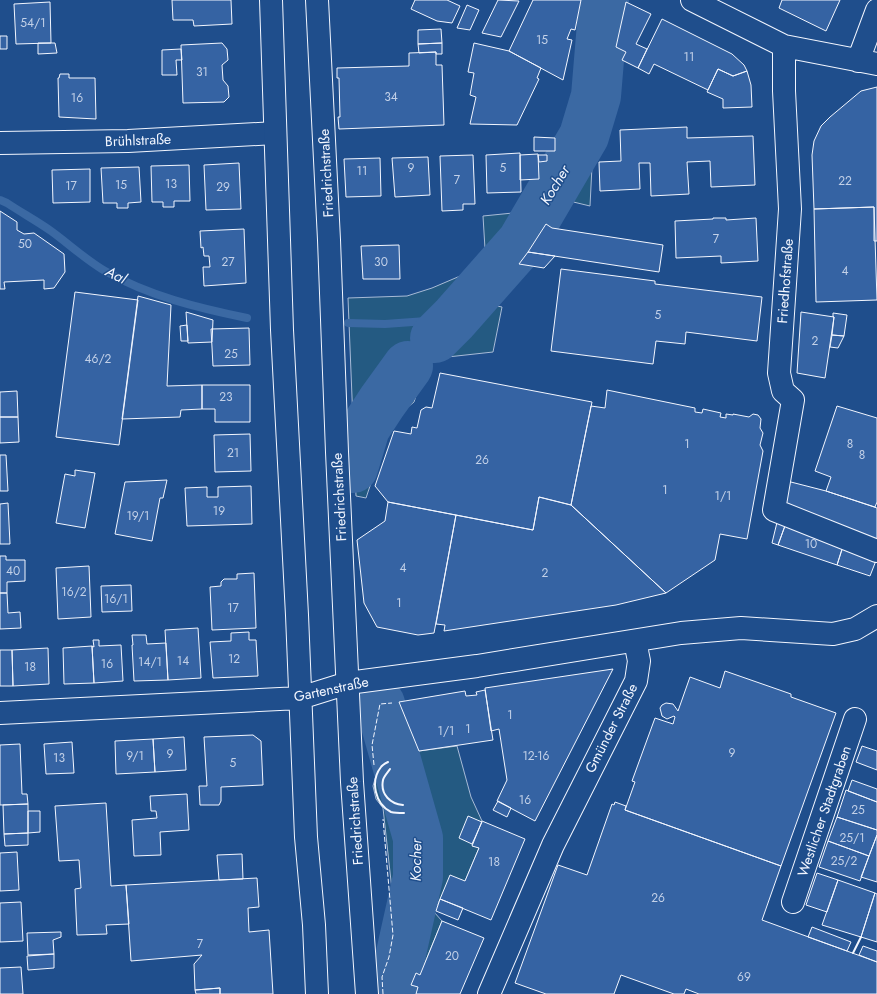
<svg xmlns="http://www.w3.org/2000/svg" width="877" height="994" viewBox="0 0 877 994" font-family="Jost,sans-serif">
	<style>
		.green { fill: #245a82; stroke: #a8bbd7 }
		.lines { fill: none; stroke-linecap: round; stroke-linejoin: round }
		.stream { stroke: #3b69a3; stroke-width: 8 }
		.river { stroke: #3b69a3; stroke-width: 50 }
		.building { fill: #3563a3; stroke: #f2f6ff }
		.street-casing { stroke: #f2f6ff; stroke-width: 24 }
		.secondary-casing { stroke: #f2f6ff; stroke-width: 24 }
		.street { stroke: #1f4e8c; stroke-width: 22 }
		.secondary { stroke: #1f4e8c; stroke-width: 22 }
		.fence { stroke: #f2f6ff; stroke-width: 1; stroke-dasharray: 5 2; stroke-linecap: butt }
		.wall { stroke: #f2f6ff; stroke-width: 2 }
		.labels { text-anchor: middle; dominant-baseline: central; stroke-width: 3; stroke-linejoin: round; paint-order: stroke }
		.number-label { font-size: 12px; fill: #c3d1e8 }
		.street-label { font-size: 14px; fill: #f2f6ff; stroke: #1f4e8c }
		.water-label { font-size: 15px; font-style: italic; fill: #f2f6ff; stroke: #1f4e8c }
	</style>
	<rect width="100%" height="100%" fill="#1f4e8c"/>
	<path class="green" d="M590,12L620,14L613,50L622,59L605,115L592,166L590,206L561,199L528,252L519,264L482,303L502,307L493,352L402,362L389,377L419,387L414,402L392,420L366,498L356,496L348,298L407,296L432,288L486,265L483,216L523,212L567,145L580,109Z
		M399,702L419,751L457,746L471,797L482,821L472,845L479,848L465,881L440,899L434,912L442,921L420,975L416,973L411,985L387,994L397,936L383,808L376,799L373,786L377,772L374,745L381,705Z"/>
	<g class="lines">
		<path class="stream" d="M0,200L7,203C22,213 37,221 51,231C69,244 86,260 105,271C149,296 198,308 247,318
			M348,323L385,324L454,319"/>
		<path class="river" d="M435,338L454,319L522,242L584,136L596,96L604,0
			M353,468L365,428L382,402L408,366
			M380,704L418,838V877L392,994"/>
	</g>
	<path class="building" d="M172,0H231L232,24L194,26L193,20H173Z
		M415,0H447L460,6L452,23L437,21L411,9Z
		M498,0L519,1L501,37L482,33Z
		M533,0H581L575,30L571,29L567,39L572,40L563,80L509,51Z
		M782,0H840L826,31L779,8Z
		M50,2L51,43L16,44L14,4Z
		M626,2L651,14L636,44L647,49L638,68L622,60L626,52L616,47Z
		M467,5L479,10L470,30L457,28Z
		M662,19L732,54L744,65L747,71L733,76L718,69L708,90L654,64L649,74L638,68Z
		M441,29L442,43L418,44V30Z
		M0,36H7V49H0Z
		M38,43H55L57,53L38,54Z
		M222,43L227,49L228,60L222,65L223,80L228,86L229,97L224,102L183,103L181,45Z
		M442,43V54H436V52L419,53L418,44Z
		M474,43L509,51L541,68L537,78L539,79L517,125L470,124L476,97L470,95L474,73L468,72Z
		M181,49L182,60H176L177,75H162V50Z
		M436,52V65H442L444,125L339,129L338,117H340L339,78H337V68L409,66V53Z
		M718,69L733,76L747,71L751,85L752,107L723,108V99L707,92Z
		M60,74H69V78H95L96,119L59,117L58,78H59Z
		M877,87V241H874V207L814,209L812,155L814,141L821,126L830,117L861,91Z
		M687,127V138L753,136L755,185L711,187L710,161L687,162L689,194L651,196L650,163H639L640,189L600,191L599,162L621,161L620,130Z
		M534,137L555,138V151H534Z
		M520,153L521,192L487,193L486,155Z
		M538,154L539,179L520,180V155Z
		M473,155L475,204H463V210L442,211L440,156Z
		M538,155H547V161L539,162Z
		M428,157L430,195L395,197L392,158Z
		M380,158L381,196L346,197L344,159Z
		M239,163L241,209L206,210L204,165Z
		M189,165L190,201H174V207H163V202H152L151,166Z
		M139,167L141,202L128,203V208H117V203H103L101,168Z
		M90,169V202L53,203L52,170Z
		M874,207L877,300L816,302L814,209Z
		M0,211L17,222V230L24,234L34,233L64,254L65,272L54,288L44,289V280L4,282L5,289H0Z
		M713,218H726V220L756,218L758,261L721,263V256L676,258L675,221L713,219Z
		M546,224L552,228L663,245L659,272L528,252Z
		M244,229L246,283L204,286L203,267H210L209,256H204L203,247L201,248L200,231Z
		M399,245L400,279H363L361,246Z
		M528,252L555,256L544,268L519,264Z
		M561,269L655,281V284L762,297L757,341L686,332L685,344L656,341L653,364L551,351Z
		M75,292L138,300L119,445L56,437Z
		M138,296L171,305L167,386L202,385V409L181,410L180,417L122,419Z
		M186,312L213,320L212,342L188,343Z
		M801,312L834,317L825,378L797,373Z
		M833,313L847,315L844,336L832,335L834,317H833Z
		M187,325L188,341H181L180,326Z
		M249,328L250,365L213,366L211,329Z
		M832,335L844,336L838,348L830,347Z
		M440,373L592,402L571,505L539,497L533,530L388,502L375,486L394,431L411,434L412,427L417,428L421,410L426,407L432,408Z
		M202,385H250V422H215V409H202Z
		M607,390L695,408V412L702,413L703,409L721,413L720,417L726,418V414L733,415V414L749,417L753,414L758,415L761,419L760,428L763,433L760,445L763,451L747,539L720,534L715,560L666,593L571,505L591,406L605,408Z
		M17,391L18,417H0V392Z
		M837,406L877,418V502L875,507L826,491L831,477L815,471Z
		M0,417H18L19,442L0,443Z
		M250,434L251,471L215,472L214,435Z
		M0,455H6L8,491H0Z
		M75,470L95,473L85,528L56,523L65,474L75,476Z
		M167,480L163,498H160L152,541L115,534L125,482Z
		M787,481L826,491L877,508V558L870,576L837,565L844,543L786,523L778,545L772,543Z
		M251,486L252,524L187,526L185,488L207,487V497H218V487Z
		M539,497L571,505L666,593L616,605L444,631L445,625L436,624L456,515L533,530Z
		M388,502L456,515L434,633L418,635L377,627L364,603L357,540L385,521Z
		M8,503L10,544H0V504Z
		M786,523L844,543L837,565L778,545Z
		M0,556H6V560H25V581L7,582V593H0Z
		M89,566L91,617L58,619L56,568Z
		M254,573L256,628L212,630L210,587L221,586V582L224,579H237V574Z
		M131,585L132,611L102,612L101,586Z
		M0,593H7L8,613L20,612L21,628L0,629Z
		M198,628L201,678L168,680L165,630Z
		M249,632V640H256L258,676L213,678L210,642L231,641V633Z
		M132,635H146L147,644L166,643L168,680L134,681L132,645H133Z
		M93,640H99V646L121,645L123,681L94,683L92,646L94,647Z
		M92,646L94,683L64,684L63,648Z
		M48,648L49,684L13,686L12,650Z
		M0,650H12L13,686H0Z
		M613,669L535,821L497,801L507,780L499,729L491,731L485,688Z
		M725,671L791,694V697L836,713L781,866L625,810L635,782L632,781L655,718L673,724L675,717L674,716L667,719L662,716L660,708L662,705L666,703L673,704L678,711L690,677L720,688Z
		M485,690L493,740L419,751L399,702L465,691L466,696L477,695L476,692Z
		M253,735L261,741L263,785L221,787V801L219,805H200L199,786H207L204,737Z
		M184,737L186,770L155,772L153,739Z
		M153,739L155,772L116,774L115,741Z
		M72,742L74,773L46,774L44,744Z
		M20,744L22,794H27L28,804L0,805V745Z
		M862,746L877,751V770L856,762Z
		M852,780L877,789V802L848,791Z
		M846,790L877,802V830L837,817Z
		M187,794L189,830L160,832L161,855L134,856L132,820L157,818L156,811H151L150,796Z
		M498,801L511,808L507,817L493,810Z
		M615,802L626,806L625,810L781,866L762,920L877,962V994H699L686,989L684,994H674L621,975L614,994H546L515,983L558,865L587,875L612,804L614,805Z
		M106,803L111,886L126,885L129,924L106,925L107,934L77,935L75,889L81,888L79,860L59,861L55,806Z
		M28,804V833L4,834L3,805Z
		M28,811H40V832L28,833Z
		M468,816L482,822L472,844L459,838Z
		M837,817L877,830V835L869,856L828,841Z
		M482,821L525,839L491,920L440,899L450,875L465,881L479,848L472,846Z
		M28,833V845L5,846L4,834Z
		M877,835V882L861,877Z
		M828,841L869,856L860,881L819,867Z
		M17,852L19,890L0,891V853Z
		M242,854L243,879L219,880L217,855Z
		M817,873L838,880L827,912L806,905Z
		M257,878L259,907L248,908L249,932L269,930L273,994H220V988L195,990L194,964L202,955L131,961L126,885Z
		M838,880L875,893L861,937L822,925Z
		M875,893L877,894V942L861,937Z
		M440,899L463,908L458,920L436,911Z
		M21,902L23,941L0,942V903Z
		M442,921L484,938L460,994H416L418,987L411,985L416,973L420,975Z
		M812,927L851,942L847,951L808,937Z
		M61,932V937L53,940L54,954L28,955L27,933Z
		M863,946L877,951V962L859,955Z
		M54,954V968L28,970L27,956Z
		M21,967L23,994H0V968Z
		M220,988V994H196L195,990Z"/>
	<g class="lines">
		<defs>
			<path id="street" d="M692,0L784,46L877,64
				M784,46V91L790,209L779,373L783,391L793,400L774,510L877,551
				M858,61L877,10
				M0,143L128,141L275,133
				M348,683L477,666L681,633L741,628L833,634L855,629L877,616
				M793,902L855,719
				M489,994L553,845L636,681L639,661L635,641"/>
			<path id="secondary" d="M271,0L282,330L297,615L306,837L314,925L317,994
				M317,0L329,240L337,452L352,782L367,994
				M0,713L300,698L348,683"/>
		</defs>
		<use href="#street" class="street-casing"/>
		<use href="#secondary" class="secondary-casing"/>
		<use href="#street" class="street"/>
		<use href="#secondary" class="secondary"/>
		<path class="fence" d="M374,765L372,745L380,704L392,703
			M383,994L382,977L389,957L393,935L383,819"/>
		<path class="wall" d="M388,762C386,763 382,765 381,767C370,781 375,804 391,812C395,813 400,813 404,813
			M390,769C388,772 384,776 383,780C380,795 391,804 403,805
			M853,953L861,937"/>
	</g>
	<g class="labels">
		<g class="number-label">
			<text x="33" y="23">54/1</text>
			<text x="542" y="40">15</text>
			<text x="689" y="57">11</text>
			<text x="202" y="72">31</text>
			<text x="391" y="97">34</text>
			<text x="77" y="98">16</text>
			<text x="411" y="168">9</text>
			<text x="503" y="168">5</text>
			<text x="362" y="171">11</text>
			<text x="457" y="180">7</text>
			<text x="845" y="181">22</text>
			<text x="171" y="184">13</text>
			<text x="121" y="185">15</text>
			<text x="71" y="186">17</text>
			<text x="223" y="187">29</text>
			<text x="716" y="239">7</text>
			<text x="25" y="244">50</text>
			<text x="228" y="262">27</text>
			<text x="381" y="262">30</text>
			<text x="845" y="271">4</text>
			<text x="658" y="315">5</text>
			<text x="815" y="341">2</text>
			<text x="231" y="354">25</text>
			<text x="98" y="359">46/2</text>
			<text x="226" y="397">23</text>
			<text x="687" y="444">1</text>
			<text x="850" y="444">8</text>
			<text x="233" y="453">21</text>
			<text x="862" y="455">8</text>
			<text x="482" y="460">26</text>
			<text x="665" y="490">1</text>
			<text x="723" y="496">1/1</text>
			<text x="219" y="511">19</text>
			<text x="138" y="516">19/1</text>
			<text x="811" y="544">10</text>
			<text x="403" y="568">4</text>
			<text x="13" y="571">40</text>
			<text x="545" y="573">2</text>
			<text x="74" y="592">16/2</text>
			<text x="116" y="599">16/1</text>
			<text x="399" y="603">1</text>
			<text x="233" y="608">17</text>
			<text x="234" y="659">12</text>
			<text x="183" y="661">14</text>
			<text x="150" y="662">14/1</text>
			<text x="107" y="664">16</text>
			<text x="30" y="667">18</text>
			<text x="510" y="715">1</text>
			<text x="468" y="729">1</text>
			<text x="446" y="731">1/1</text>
			<text x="732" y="753">9</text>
			<text x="170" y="754">9</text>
			<text x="135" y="756">9/1</text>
			<text x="536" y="756">12-16</text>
			<text x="59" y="758">13</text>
			<text x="233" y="763">5</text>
			<text x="525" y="800">16</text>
			<text x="858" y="810">25</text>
			<text x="852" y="838">25/1</text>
			<text x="844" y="861">25/2</text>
			<text x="494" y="862">18</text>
			<text x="658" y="898">26</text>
			<text x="200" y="944">7</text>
			<text x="452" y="956">20</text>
			<text x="744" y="977">69</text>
		</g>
		<g class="street-label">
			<text transform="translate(138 140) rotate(-2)">Brühlstraße</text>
			<text transform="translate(326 173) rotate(-93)">Friedrichstraße</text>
			<text transform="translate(785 281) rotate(-86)">Friedhofstraße</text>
			<text transform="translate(339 497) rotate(-93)">Friedrichstraße</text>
			<text transform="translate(331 689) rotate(-12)">Gartenstraße</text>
			<text transform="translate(611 728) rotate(-63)">Gmünder Straße</text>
			<text transform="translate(824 811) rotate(-71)">Westlicher Stadtgraben</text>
			<text transform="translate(355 821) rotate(-94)">Friedrichstraße</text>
		</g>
		<g class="water-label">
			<text transform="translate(555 185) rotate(-59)">Kocher</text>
			<text transform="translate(116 275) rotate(27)">Aal</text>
			<text transform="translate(416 860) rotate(-89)">Kocher</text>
		</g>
	</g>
</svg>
